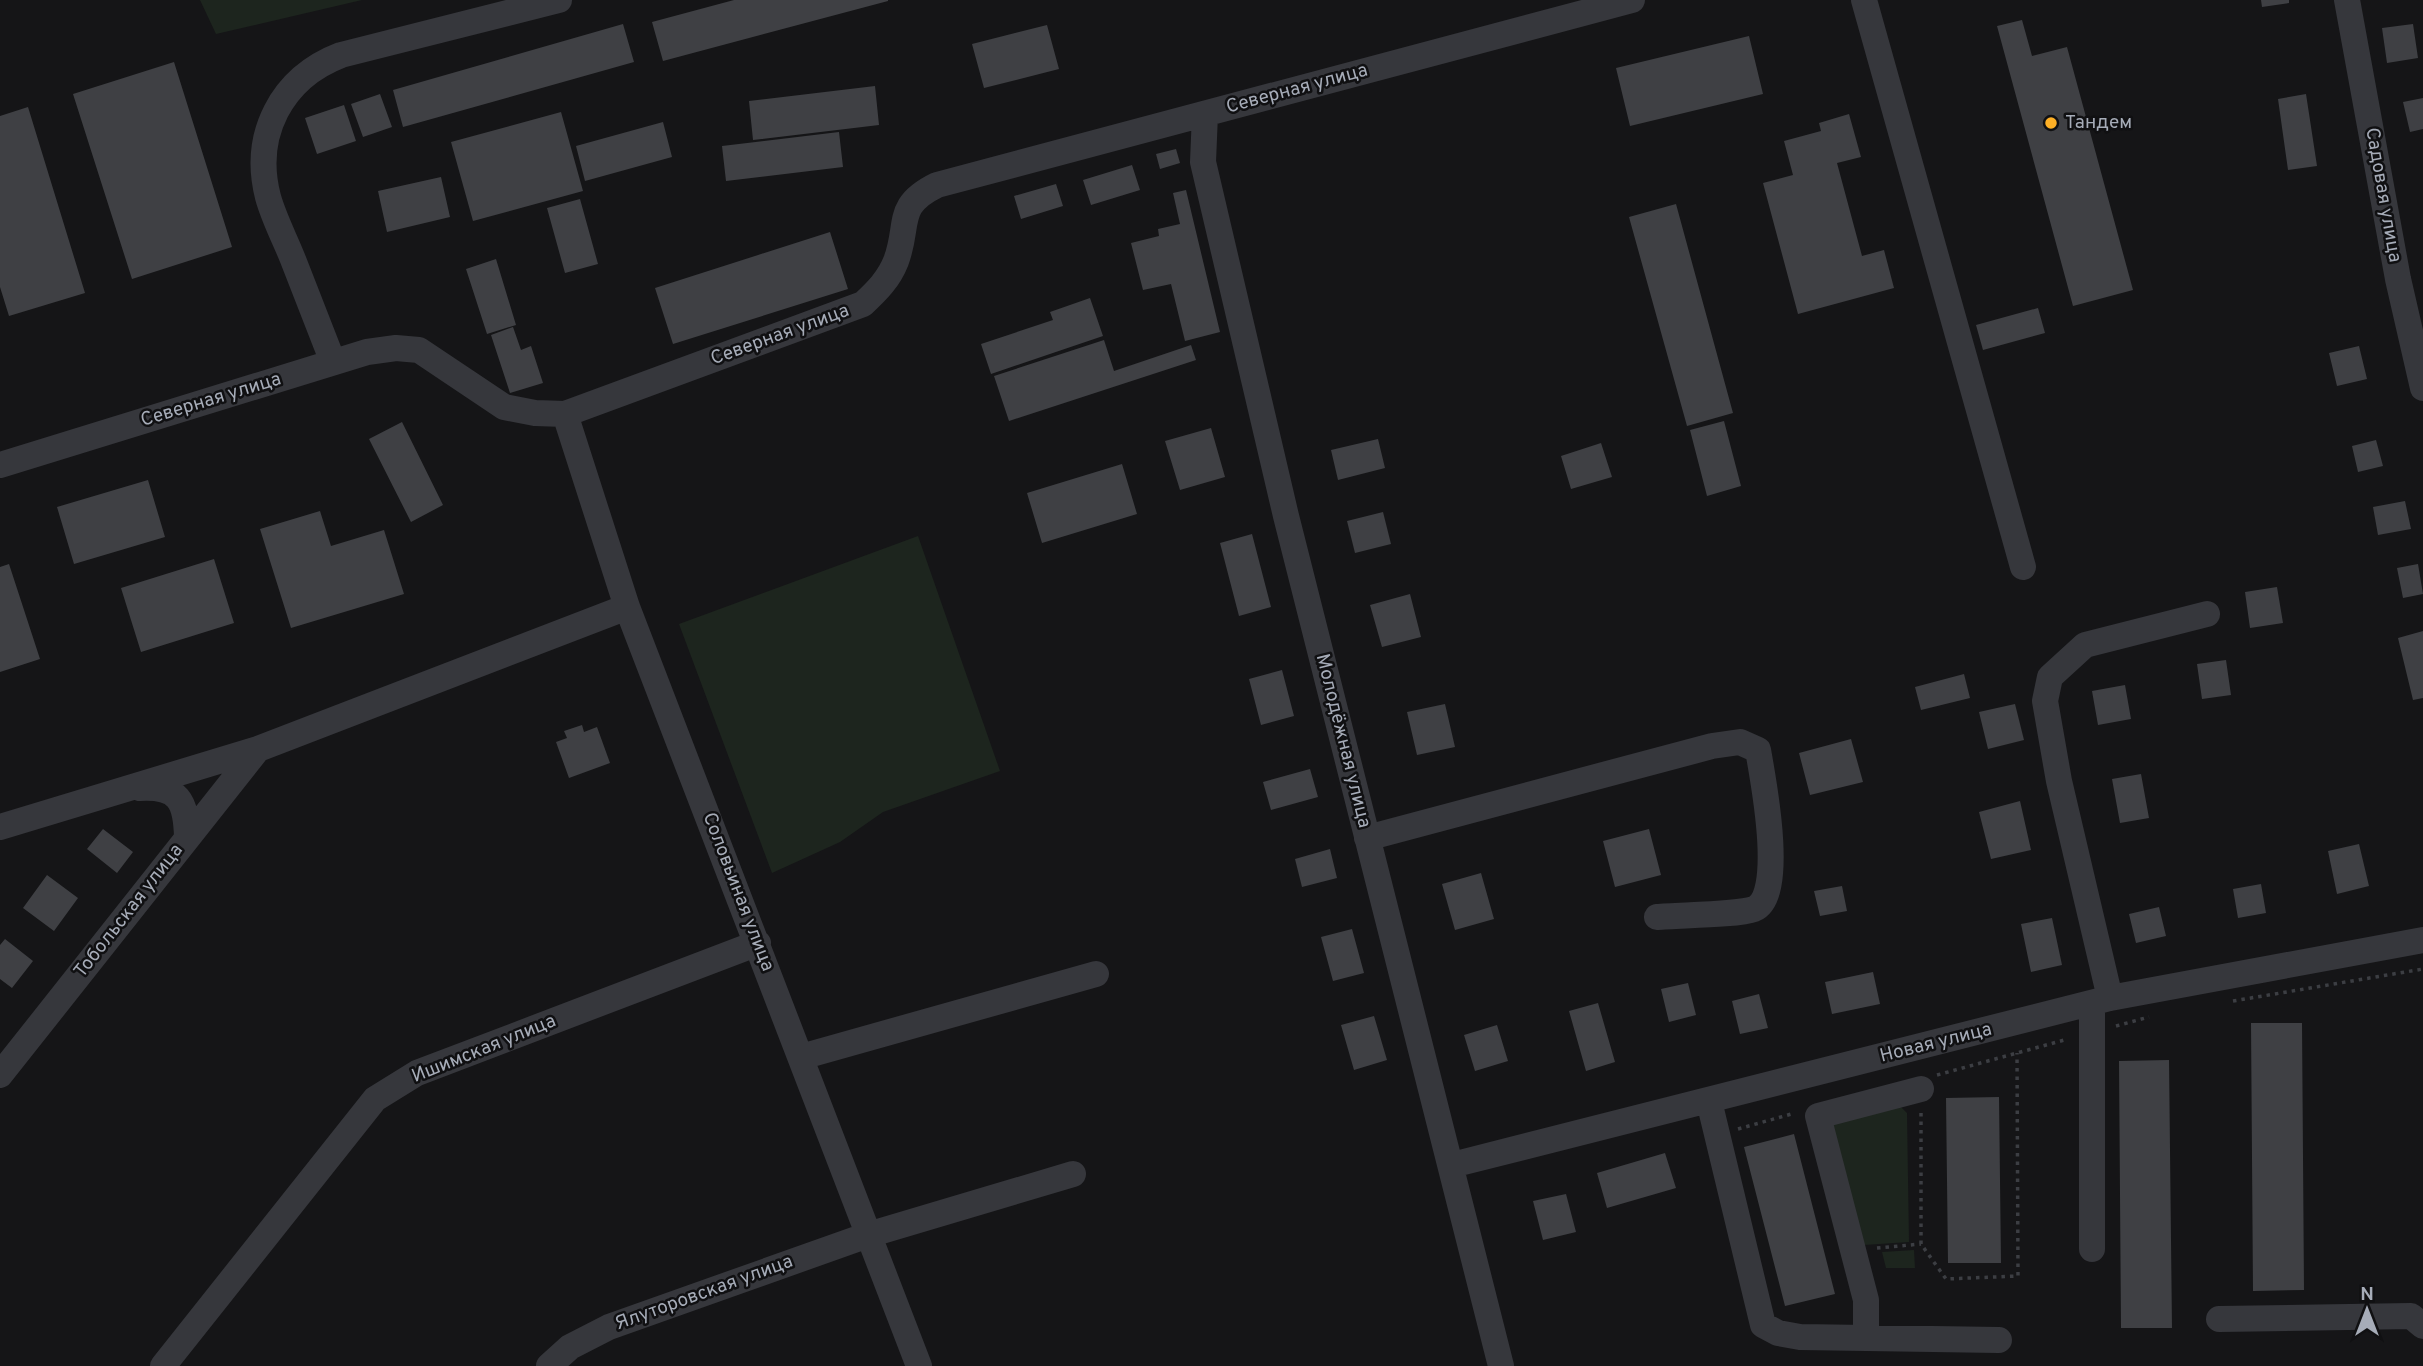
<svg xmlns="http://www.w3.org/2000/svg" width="2423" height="1366" viewBox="0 0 2423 1366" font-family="Overpass,sans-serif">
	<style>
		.green { fill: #1d251e }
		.building { fill: #3f4044 }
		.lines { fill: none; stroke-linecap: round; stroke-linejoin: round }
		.path { stroke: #3c3e43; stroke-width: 3.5; stroke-dasharray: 3.5 5; stroke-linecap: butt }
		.minor { stroke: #36373c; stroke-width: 26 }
		.poi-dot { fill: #feb026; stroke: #101012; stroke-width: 2.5 }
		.labels { text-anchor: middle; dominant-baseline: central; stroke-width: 5; stroke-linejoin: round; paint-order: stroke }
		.street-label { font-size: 19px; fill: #a6acb8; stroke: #101012 }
		.poi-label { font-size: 19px; fill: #a6acb8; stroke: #101012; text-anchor: start }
	</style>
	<rect width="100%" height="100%" fill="#151517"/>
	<path class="green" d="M200,0H362L216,34Z
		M918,536L1000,771L883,812L840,842L772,873L679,624Z
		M1898,1104L1907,1113L1909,1242L1864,1245L1827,1121Z
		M1914,1250L1915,1268H1886L1882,1252Z"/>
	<path class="building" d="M734,0H888V1L663,61L652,22Z
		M2261,0H2289V3L2262,7Z
		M2022,20L2032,56L2067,47L2133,290L2073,306L1997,26Z
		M623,24L634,62L403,127L393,90Z
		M2413,24L2418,58L2387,63L2382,28Z
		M1047,25L1059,69L984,88L972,44Z
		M1749,36L1763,94L1630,126L1616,68Z
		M174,62L232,247L132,279L73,94Z
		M875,86L879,125L753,140L749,101Z
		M380,94L392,127L363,137L351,104Z
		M2306,94L2317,166L2288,170L2278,99Z
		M2423,98V129L2410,132L2403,102Z
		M344,105L356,141L317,154L305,118Z
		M28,107L85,293L9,316L0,287V116Z
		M561,112L583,191L473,221L451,142Z
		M1849,114L1861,157L1837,163L1862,256L1884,250L1894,288L1798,314L1763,183L1793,175L1784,141L1821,131L1819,123Z
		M663,122L672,157L585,181L576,146Z
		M839,132L843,167L726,181L722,146Z
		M1176,149L1180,163L1160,169L1156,154Z
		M1132,165L1140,190L1091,205L1083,180Z
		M441,177L450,217L387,232L378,191Z
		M1056,184L1063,206L1021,219L1014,196Z
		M1186,190L1220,332L1185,341L1171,284L1143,290L1131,243L1159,236L1158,229L1180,224L1173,193Z
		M580,199L598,264L565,273L547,208Z
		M1676,204L1733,413L1687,426L1629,217Z
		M830,232L848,289L673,344L655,288Z
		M496,259L516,325L487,334L466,269Z
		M1090,298L1103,336L991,374L981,344L1053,320L1050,312Z
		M2038,308L2045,333L1983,350L1976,325Z
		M513,327L521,350L531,346L543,383L510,393L491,335Z
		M1104,340L1114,371L1191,345L1196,360L1009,421L994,376Z
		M2359,346L2367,379L2337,386L2329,353Z
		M1724,421L1741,486L1707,496L1690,430Z
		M402,422L443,505L411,522L369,439Z
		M1211,428L1225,477L1180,490L1165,441Z
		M1378,439L1385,468L1338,480L1331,450Z
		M2376,440L2383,466L2358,472L2352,446Z
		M1601,443L1612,477L1571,489L1561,456Z
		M1122,464L1137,514L1042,543L1027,493Z
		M148,480L165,537L74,564L57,507Z
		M2405,501L2411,529L2378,535L2373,507Z
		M320,511L331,546L384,530L404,594L291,628L260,529Z
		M1383,512L1391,544L1355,553L1347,521Z
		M1252,534L1271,607L1239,616L1220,543Z
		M214,559L234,623L141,652L121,588Z
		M9,564L40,659L0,672V567Z
		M2418,564L2423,594L2403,598L2397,568Z
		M2277,587L2283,623L2250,628L2245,592Z
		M1410,594L1421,637L1382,647L1370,605Z
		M2423,631V698L2413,700L2398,638Z
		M2226,660L2231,695L2202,699L2197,664Z
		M1282,670L1294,716L1261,725L1249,679Z
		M1964,674L1970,698L1921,710L1915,687Z
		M2125,685L2131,719L2098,725L2092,691Z
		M1445,704L1455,747L1417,755L1407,712Z
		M2015,704L2024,740L1988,749L1979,712Z
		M582,725L584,732L597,727L610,763L569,778L556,742L567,738L564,731Z
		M1851,739L1863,782L1810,795L1799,753Z
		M1310,769L1318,797L1271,810L1263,782Z
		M2141,774L2149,818L2120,823L2112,779Z
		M2020,801L2031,850L1991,859L1979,812Z
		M103,829L133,852L117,873L87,849Z
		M1649,829L1661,875L1615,887L1603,841Z
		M2359,844L2369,886L2337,894L2328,851Z
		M1330,849L1337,878L1302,887L1295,859Z
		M1481,873L1494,919L1455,930L1442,884Z
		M47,875L78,898L54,931L23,908Z
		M2261,884L2266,913L2238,918L2233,889Z
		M1842,886L1847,911L1820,916L1814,891Z
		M2159,907L2166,936L2136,943L2129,914Z
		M2052,918L2062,965L2031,972L2021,924Z
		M1352,929L1364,973L1333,981L1321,937Z
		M5,939L33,961L12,988L0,979V945Z
		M1873,972L1880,1004L1832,1014L1825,982Z
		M1688,983L1696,1015L1669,1022L1661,989Z
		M1759,994L1768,1028L1740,1034L1732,1001Z
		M1598,1003L1615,1062L1586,1071L1569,1011Z
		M1374,1016L1387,1060L1354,1070L1341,1025Z
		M2251,1023H2302L2304,1290L2253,1291Z
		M1497,1025L1508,1061L1475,1071L1464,1035Z
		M2169,1060L2172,1328H2121L2119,1061Z
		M1999,1097L2001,1263H1948L1946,1098Z
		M1794,1134L1835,1294L1785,1306L1744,1147Z
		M1665,1153L1676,1188L1607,1208L1597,1173Z
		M1566,1194L1576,1232L1543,1240L1533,1201Z"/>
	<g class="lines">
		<path class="path" d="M2233,1001L2423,969
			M2116,1026L2149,1017
			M1937,1075L2068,1039
			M1921,1113V1244L1946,1279L2018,1276L2017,1053
			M1738,1129L1795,1113
			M1877,1248L1921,1244"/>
		<path class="minor" d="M1864,0L2023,567
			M2347,0L2398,279L2423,388
			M1205,114L1203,162L1286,516L1501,1366
			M333,362C320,329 307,296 294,262C286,241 274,219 268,197C252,135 281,78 341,55L559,0
			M565,414L627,607L919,1366
			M0,465L367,352L396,348L419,350L504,407L535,413L565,414L863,304C877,291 889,279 896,261C910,224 894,206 937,185L1632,0
			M140,788C179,786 186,801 187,837
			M0,827L258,749L627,607
			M1367,838L1712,746L1740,742L1758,750C1763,779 1786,896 1754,909C1738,915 1678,915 1657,917
			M2110,998L2059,781L2045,701L2050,677L2085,645L2207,614
			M2092,1003V1249
			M801,1057L1096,974
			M0,1075L258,749
			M1709,1101L1763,1325L1778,1333L1800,1337L1999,1340
			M1452,1165L2110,998L2423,940
			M2219,1319L2411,1316L2423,1326
			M1866,1338V1300L1818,1116L1921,1089
			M163,1366L375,1099L417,1073L758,943
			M549,1366L570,1347L609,1327L868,1235L1073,1174"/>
	</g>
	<circle class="poi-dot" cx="2051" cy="123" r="7"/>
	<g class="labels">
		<g class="street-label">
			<text transform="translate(1297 89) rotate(-15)">Северная улица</text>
			<text transform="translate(2383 195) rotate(80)">Садовая улица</text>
			<text transform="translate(780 335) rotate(-20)">Северная улица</text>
			<text transform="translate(211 400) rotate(-17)">Северная улица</text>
			<text transform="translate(1343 741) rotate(76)">Молодёжная улица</text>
			<text transform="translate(738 892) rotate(69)">Соловьиная улица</text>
			<text transform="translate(129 911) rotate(-52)">Тобольская улица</text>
			<text transform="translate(1936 1043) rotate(-14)">Новая улица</text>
			<text transform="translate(484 1049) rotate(-22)">Ишимская улица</text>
			<text transform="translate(704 1293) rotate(-20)">Ялуторовская улица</text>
		</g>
		<g class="poi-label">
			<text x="2065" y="123">Тандем</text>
		</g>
	</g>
	<g transform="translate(2367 1310)" stroke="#101012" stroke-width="5" paint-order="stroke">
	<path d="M0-5L12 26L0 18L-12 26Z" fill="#a6acb8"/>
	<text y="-10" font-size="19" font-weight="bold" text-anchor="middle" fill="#a6acb8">N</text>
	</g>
</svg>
